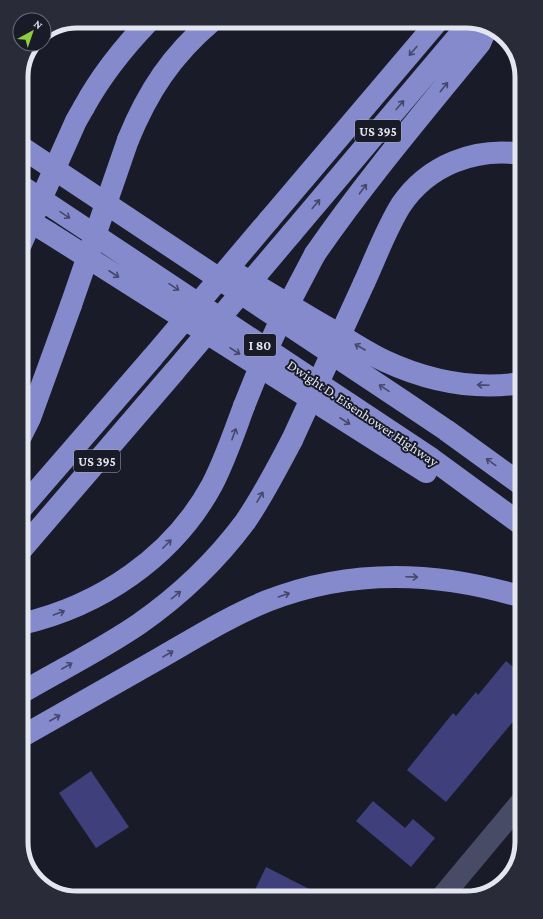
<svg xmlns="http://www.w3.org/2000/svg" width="543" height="919" viewBox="0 0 543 919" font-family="'Crimson Pro',serif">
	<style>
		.building { fill: #3e3f7b }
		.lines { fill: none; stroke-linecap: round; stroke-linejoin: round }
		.minor { stroke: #484b66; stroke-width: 22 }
		.highway { stroke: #858acd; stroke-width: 22 }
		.highway-bridge { stroke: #858acd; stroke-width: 22 }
		.oneway { stroke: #45476b }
		.labels { text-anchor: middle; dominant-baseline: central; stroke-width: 4; stroke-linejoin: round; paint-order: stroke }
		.shield { fill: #1a1b29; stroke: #a7a9b4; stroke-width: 1 }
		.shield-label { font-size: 13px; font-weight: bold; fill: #e4e6ef }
		.street-label { font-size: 14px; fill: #e4e6ef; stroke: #1a1b29 }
		.rim { fill: none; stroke: #e4e6ef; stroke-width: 5 }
	</style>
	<rect width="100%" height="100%" fill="#1a1b29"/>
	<path class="building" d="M506,661L522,674V711L446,802L407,770L453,713L456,716L476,692L478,695Z
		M91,771L129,827L96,848L59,793Z
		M373,801L405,828L413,819L435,838L411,867L356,821Z
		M266,867L327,898H251Z"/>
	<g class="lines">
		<path class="minor" d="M441,898L522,801"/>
		<path class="highway" d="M84,107C102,74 123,48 149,21
			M128,140C148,91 172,55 212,21
			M21,147L403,401L446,430L522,485
			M21,186L432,459L522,525
			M21,216L49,233L426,472
			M269,220L438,21
			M291,234L471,21
			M315,254C366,180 424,112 480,43L487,27
			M235,273C269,292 301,313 335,332C351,342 368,353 385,361C428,381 475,390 522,383
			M364,283C376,257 386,229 401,205C428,165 475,147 522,154
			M21,436L30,418L71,305
			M21,509L152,358
			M21,550L174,372
			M21,624C100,606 173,557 212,485C225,460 234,433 244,406
			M21,693C60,670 101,650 139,624C179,596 216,561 245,522C263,496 277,468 292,440
			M21,737C67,711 114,684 160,658C195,638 230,616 267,601C351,568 437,571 522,597"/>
		<path class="highway-bridge" d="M21,244L76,121L84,107
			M71,305L128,140
			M152,358L269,220
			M174,372L291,234
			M244,406L265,354L284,313L315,254
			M292,440L364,283"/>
	</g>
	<defs><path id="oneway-shaft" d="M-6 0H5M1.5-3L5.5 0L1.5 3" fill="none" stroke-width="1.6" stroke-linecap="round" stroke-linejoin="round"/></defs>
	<g class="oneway">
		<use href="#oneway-shaft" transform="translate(413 51) rotate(130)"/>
		<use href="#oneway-shaft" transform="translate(444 87) rotate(-51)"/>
		<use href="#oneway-shaft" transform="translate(400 105) rotate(-50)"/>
		<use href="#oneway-shaft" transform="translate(363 189) rotate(-53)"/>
		<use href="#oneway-shaft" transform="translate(316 204) rotate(-50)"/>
		<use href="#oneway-shaft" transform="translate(65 215) rotate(34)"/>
		<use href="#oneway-shaft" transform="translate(114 274) rotate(33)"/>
		<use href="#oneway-shaft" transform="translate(174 287) rotate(34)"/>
		<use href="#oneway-shaft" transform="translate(360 347) rotate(-150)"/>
		<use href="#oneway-shaft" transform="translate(235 351) rotate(33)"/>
		<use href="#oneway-shaft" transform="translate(483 385) rotate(-178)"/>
		<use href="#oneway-shaft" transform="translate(384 388) rotate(-146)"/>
		<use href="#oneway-shaft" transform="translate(345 421) rotate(33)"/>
		<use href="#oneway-shaft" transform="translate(234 434) rotate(-70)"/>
		<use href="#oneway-shaft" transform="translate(491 462) rotate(-144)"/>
		<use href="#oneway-shaft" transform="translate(260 497) rotate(-59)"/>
		<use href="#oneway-shaft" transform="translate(167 544) rotate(-45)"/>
		<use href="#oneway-shaft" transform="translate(412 577) rotate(2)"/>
		<use href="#oneway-shaft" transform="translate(176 595) rotate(-39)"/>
		<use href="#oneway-shaft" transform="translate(284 595) rotate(-19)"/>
		<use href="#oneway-shaft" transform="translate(59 613) rotate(-20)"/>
		<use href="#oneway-shaft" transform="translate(168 654) rotate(-30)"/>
		<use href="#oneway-shaft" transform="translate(67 666) rotate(-30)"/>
		<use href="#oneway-shaft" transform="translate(55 718) rotate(-30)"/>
	</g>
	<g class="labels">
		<g class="shield">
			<rect x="355" y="120" width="46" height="22" rx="3"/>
			<rect x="244" y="334" width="32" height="22" rx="3"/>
			<rect x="74" y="450" width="46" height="22" rx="3"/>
		</g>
		<g class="shield-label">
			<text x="378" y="131">US 395</text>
			<text x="260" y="345">I 80</text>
			<text x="97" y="461">US 395</text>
		</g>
		<g class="street-label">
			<text transform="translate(363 413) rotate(34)">Dwight D. Eisenhower Highway</text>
		</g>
	</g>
	<path d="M0 0H543V919H0ZM77 28H466A49 49 0 0 1 515 77V842A49 49 0 0 1 466 891H77A49 49 0 0 1 28 842V77A49 49 0 0 1 77 28Z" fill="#2a2b39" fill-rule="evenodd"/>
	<path class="rim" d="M77 28H466A49 49 0 0 1 515 77V842A49 49 0 0 1 466 891H77A49 49 0 0 1 28 842V77A49 49 0 0 1 77 28Z"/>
	<g transform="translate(32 32) rotate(40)"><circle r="19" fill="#1a1b29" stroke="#6b6c78"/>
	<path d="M0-3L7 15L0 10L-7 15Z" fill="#90cd40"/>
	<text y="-6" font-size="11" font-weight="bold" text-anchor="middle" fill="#e4e6ef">N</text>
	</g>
</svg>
